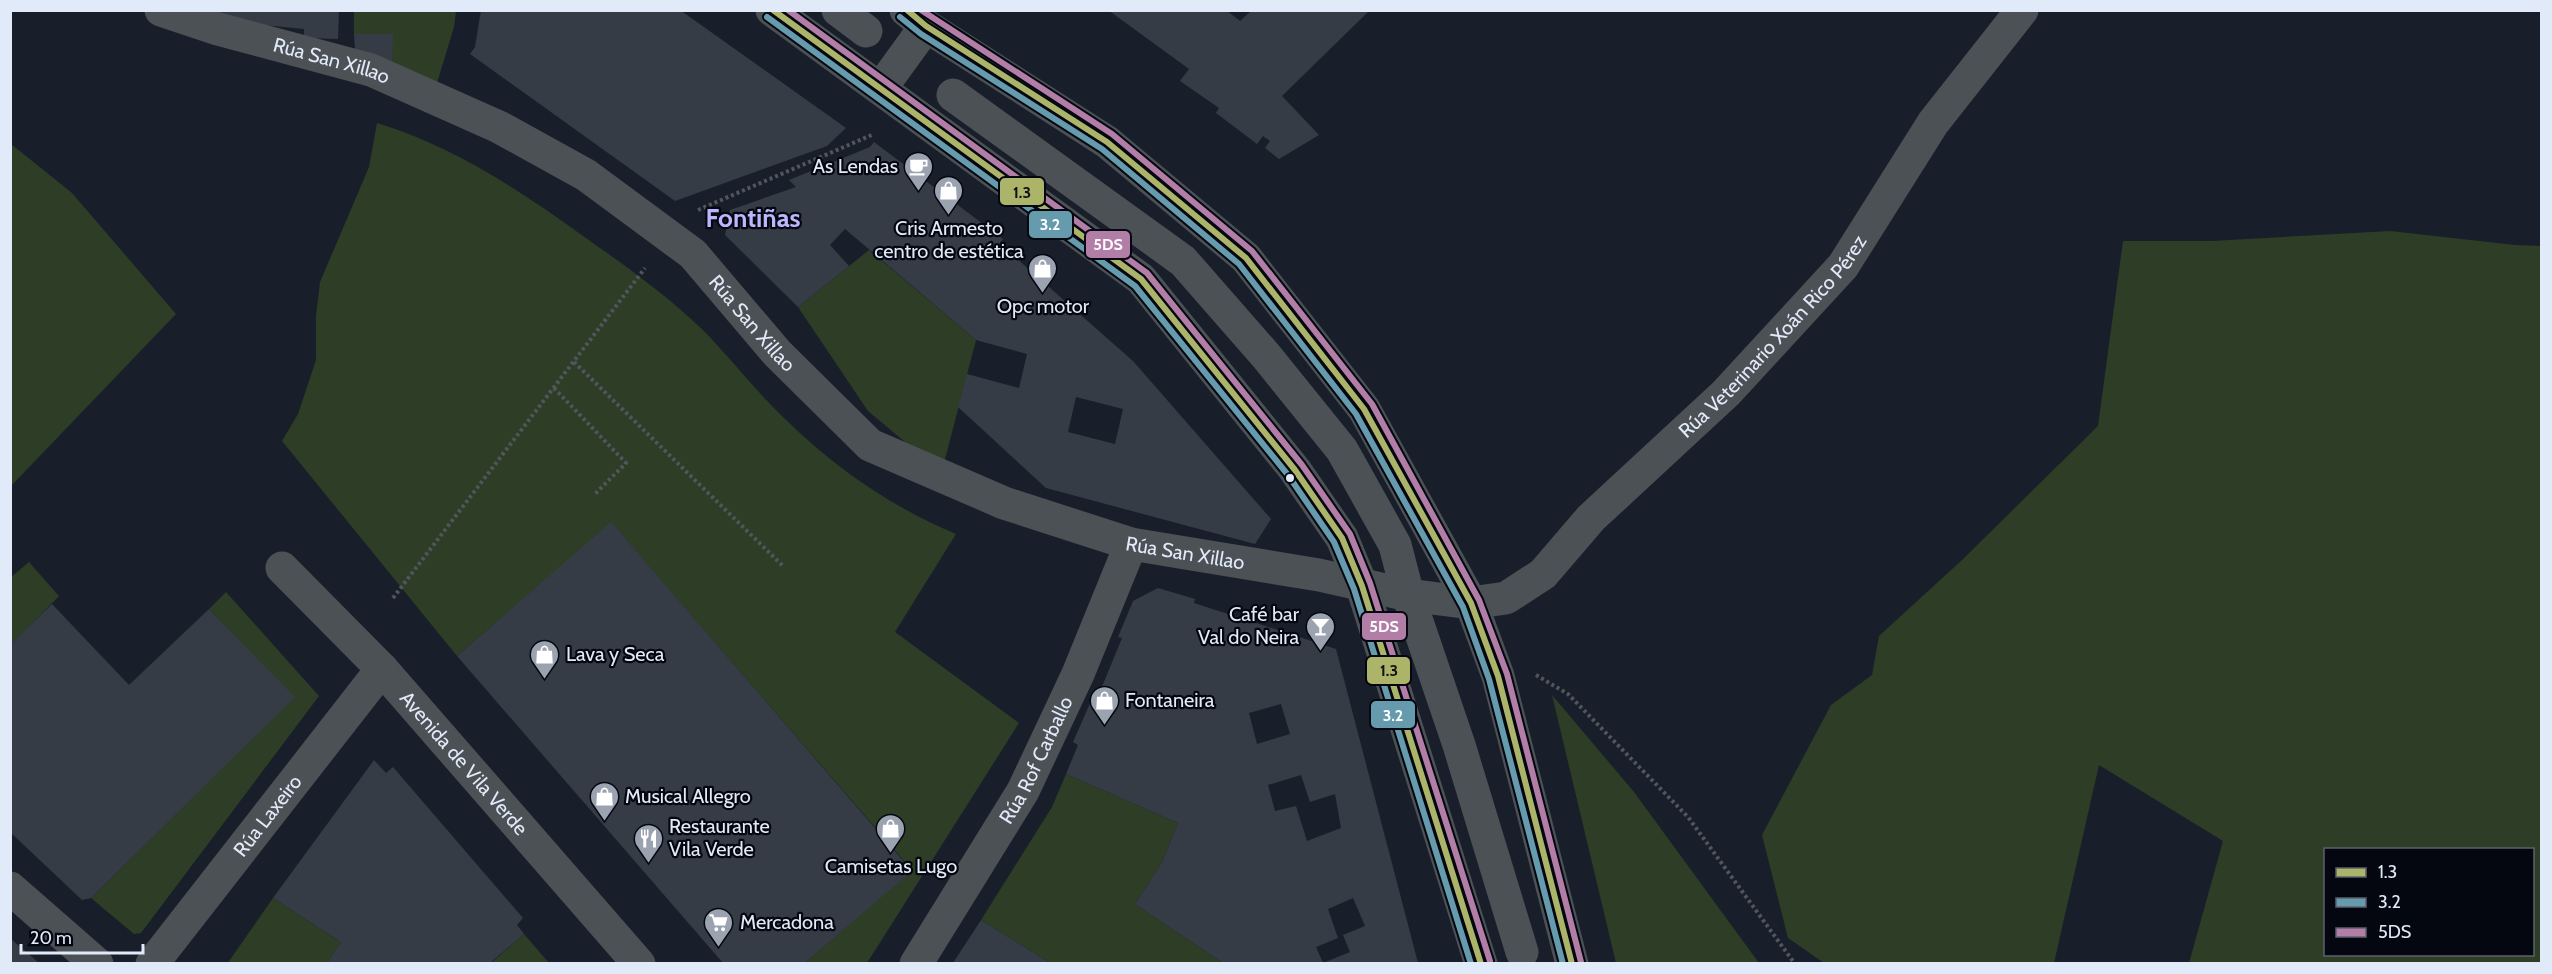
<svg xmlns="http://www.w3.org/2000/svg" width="2552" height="974" viewBox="0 0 2552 974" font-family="Cabin,sans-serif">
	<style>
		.green { fill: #2d3d26; fill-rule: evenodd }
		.building { fill: #363c46; fill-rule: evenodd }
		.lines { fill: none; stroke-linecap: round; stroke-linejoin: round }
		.path { stroke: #51565c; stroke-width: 4; stroke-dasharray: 3 3; stroke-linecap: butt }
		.street { stroke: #4b5154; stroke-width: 33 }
		.bus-1-casing { stroke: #040710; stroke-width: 10 }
		.bus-2-casing { stroke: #040710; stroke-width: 10 }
		.bus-3-casing { stroke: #040710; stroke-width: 10 }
		.bus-1 { stroke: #acb469; stroke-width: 6 }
		.bus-2 { stroke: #659bad; stroke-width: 6 }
		.bus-3 { stroke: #b27da7; stroke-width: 6 }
		.bus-dot { fill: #e1eaf9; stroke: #040710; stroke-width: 2 }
		.labels { text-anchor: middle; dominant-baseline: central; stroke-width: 4.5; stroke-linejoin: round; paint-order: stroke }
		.street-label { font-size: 20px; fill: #e1eaf9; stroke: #040710 }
		.poi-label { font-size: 20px; fill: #e1eaf9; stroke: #040710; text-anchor: start }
		.district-label { font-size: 26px; font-weight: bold; fill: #bdb6fe; stroke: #040710 }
		.line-badge { stroke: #040710; stroke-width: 2 }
		.badge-label { font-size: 16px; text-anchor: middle; font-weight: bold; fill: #fff }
		.pale-badge-label { font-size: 16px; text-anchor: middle; font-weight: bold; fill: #111 }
	</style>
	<rect width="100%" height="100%" fill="#191f2a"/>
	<path class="green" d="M354,11H456L454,27L437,83L392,65V34H354Z
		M377,123C453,146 519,190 583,236C620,262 657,288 691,319C720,345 744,377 771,405C824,460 886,505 956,534L895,632L1019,723L867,963H805L912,870L611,523L457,656L282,441L298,414L316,360V316L320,282L369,167Z
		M11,144L72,193L176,314L11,486Z
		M2390,231L2515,245L2541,246V963H2189L2223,841L2099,765L2054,963H1824L1788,938L1762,835L1831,705L1872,675L1879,636L1962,560L2098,426L2123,241H2212ZM2326,850H2532V954H2326Z
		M869,250L976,340L943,467L917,452L868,411L798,307Z
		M29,562L59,596L11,645L10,578Z
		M226,592L319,696L141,933L134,934L91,898L294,697L209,609Z
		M1552,695L1634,792L1759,963H1616Z
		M1066,774L1178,823L1162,862L1135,904L1223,963H1050L981,920L1052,807Z
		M273,898L341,942L327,963L227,964Z
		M524,934L549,963L490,964Z"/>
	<path class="building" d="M176,10H339L338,39L304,38V29L224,21Z
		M481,10H680L846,128L827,146L675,201L470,54L475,47Z
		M1108,10H1226L1240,21L1252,10H1370L1282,96L1319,135L1279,159L1265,148L1270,141L1263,136L1257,144L1216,113L1219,108L1180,81L1189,69Z
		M354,34H393L392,65H356Z
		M874,142L1003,239L1000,244L1133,361L1271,519L1255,544L1046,488L958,407L967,374L1019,388L1027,354L976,340L845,229L830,245L849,266L798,307L725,235L730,210L796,187L789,180L870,147ZM1076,397L1123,409L1115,444L1068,432Z
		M611,522L912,871L805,963H723L457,656Z
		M1158,588L1195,599L1194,603L1336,649L1418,963H1323L1350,952L1343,935L1365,926L1353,898L1328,909L1338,938L1316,947L1323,963H1223L1135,904L1162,862L1178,823L1066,774L1078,745L1073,742L1095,692L1099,694L1122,638L1118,637L1133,601ZM1281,704L1290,734L1257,744L1249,713ZM1301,775L1310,802L1335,794L1341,828L1307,841L1296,806L1275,811L1268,785Z
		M52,604L129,685L209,609L295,697L91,898L82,900L10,832V645Z
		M374,760L386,773L393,767L523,918L517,925L524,934L490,963H327L341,942L273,898Z
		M981,920L1050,963H953Z
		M10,938L39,963H10Z"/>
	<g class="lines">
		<path class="path" d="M698,210L874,134
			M574,362L784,567
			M554,388L626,463L595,494
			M393,598L645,268
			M1536,675L1568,694L1688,817L1795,964"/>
		<g class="street">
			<path id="s1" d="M161,10L218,29L371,70L499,127L586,175L693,254L777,353L870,445L1004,503L1131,544L1319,575L1408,595L1471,603L1506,598L1543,574L1591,518L1726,393L1843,266L1933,123L2022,10"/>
			<path d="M772,10L1141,279L1295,470L1342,538L1362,586L1481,964"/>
			<path d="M838,10L866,31"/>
			<path d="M906,10L926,26L1107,142L1246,258L1364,409L1471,603L1498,676L1572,964"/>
			<path d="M881,88L926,26"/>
			<path d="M953,95L1183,261L1267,357L1342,450L1395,545L1408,595L1459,745L1522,952"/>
			<path id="s2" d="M282,568L382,669L639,964"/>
			<path d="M10,888L97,964"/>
			<path id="s3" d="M152,964L382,669"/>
			<path id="s4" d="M916,964L1023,791L1078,674L1131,544"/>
		</g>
		<defs>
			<path id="bus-1" d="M773,10L1141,279L1295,470L1342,538L1362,586L1481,964
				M907,10L926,26L1107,142L1246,258L1364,409L1471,603L1498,676L1572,964"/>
			<path id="bus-2" d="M767,17L1135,286L1288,475L1334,542L1354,589L1471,964
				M900,17L921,34L1102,149L1239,264L1356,414L1463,607L1489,679L1563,964"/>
			<path id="bus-3" d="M788,10L1147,273L1302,465L1350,534L1370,583L1490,961
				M921,10L1112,134L1252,251L1372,404L1479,600L1507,674L1581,962"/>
		</defs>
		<use href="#bus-1" class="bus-1-casing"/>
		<use href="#bus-2" class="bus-2-casing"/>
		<use href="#bus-3" class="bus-3-casing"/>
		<use href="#bus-1" class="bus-1"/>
		<use href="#bus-2" class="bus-2"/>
		<use href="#bus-3" class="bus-3"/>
	</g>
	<defs>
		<symbol id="cafe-pin" viewBox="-11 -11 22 30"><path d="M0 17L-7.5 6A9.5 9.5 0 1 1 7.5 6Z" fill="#9ba3b1" stroke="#040710"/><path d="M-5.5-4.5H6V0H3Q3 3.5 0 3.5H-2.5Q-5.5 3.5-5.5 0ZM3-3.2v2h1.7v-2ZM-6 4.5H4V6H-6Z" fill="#fff"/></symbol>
		<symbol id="shop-pin" viewBox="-11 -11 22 30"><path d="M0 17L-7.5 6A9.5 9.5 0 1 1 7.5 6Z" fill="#9ba3b1" stroke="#040710"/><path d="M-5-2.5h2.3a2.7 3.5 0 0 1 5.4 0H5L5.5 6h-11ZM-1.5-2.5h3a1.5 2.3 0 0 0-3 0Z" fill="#fff"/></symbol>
		<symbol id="bar-pin" viewBox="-11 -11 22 30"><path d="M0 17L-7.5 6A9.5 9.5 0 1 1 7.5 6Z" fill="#9ba3b1" stroke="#040710"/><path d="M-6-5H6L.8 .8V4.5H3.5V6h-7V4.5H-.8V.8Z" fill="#fff"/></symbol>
		<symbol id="restaurant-pin" viewBox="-11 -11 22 30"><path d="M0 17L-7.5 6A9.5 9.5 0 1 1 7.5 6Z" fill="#9ba3b1" stroke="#040710"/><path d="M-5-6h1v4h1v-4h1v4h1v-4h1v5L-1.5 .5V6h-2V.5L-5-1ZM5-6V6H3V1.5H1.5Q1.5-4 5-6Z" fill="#fff"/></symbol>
		<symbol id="supermarket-pin" viewBox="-11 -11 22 30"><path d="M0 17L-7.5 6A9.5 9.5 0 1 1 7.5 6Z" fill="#9ba3b1" stroke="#040710"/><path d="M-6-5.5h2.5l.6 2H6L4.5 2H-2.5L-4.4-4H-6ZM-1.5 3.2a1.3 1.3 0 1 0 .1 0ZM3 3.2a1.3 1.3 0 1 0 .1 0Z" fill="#fff"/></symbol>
	</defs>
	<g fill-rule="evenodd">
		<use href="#cafe-pin" x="902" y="150" width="33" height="45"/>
		<use href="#shop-pin" x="932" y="174" width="33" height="45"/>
		<use href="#shop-pin" x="1026" y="252" width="33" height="45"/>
		<use href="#bar-pin" x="1304" y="610" width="33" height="45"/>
		<use href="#shop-pin" x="528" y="638" width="33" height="45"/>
		<use href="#shop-pin" x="1088" y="684" width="33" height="45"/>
		<use href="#shop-pin" x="588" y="780" width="33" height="45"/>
		<use href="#shop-pin" x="874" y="812" width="33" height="45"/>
		<use href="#restaurant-pin" x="632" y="822" width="33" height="45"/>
		<use href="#supermarket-pin" x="702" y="906" width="33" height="45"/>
	</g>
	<circle class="bus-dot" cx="1290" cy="478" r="5"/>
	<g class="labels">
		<g class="street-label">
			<text stroke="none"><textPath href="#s1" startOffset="178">Rúa San Xillao</textPath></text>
			<text stroke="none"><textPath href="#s1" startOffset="682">Rúa San Xillao</textPath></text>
			<text stroke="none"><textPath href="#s1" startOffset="1887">Rúa Veterinario Xoán Rico Pérez</textPath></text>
			<text stroke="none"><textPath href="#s1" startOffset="1186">Rúa San Xillao</textPath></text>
			<text stroke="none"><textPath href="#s4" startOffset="237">Rúa Rof Carballo</textPath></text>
			<text stroke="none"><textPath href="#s2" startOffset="267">Avenida de Vila Verde</textPath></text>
			<text stroke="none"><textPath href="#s3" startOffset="188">Rúa Laxeiro</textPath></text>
		</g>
		<g class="poi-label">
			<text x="898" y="166" text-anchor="end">As Lendas</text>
			<text x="949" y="228" text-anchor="middle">Cris Armesto<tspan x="949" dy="23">centro de estética</tspan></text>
			<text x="1043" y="306" text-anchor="middle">Opc motor</text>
			<text x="1299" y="614" text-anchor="end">Café bar<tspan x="1299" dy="23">Val do Neira</tspan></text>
			<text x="566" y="654">Lava y Seca</text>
			<text x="1125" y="700">Fontaneira</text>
			<text x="625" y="796">Musical Allegro</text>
			<text x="669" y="826">Restaurante<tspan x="669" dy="23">Vila Verde</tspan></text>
			<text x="891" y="866" text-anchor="middle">Camisetas Lugo</text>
			<text x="740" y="922">Mercadona</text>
		</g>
		<g class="district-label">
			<text x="753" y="218">Fontiñas</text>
		</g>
	</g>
	<g class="line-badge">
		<rect x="999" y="177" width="46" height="29" rx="6" fill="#acb469"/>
		<rect x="1028" y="210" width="45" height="29" rx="6" fill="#659bad"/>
		<rect x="1085" y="230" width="46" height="29" rx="6" fill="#b27da7"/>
		<rect x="1361" y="612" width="46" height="29" rx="6" fill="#b27da7"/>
		<rect x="1366" y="656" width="45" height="29" rx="6" fill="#acb469"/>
		<rect x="1370" y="700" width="46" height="29" rx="6" fill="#659bad"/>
	</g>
	<g class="badge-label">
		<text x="1050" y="230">3.2</text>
		<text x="1108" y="250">5DS</text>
		<text x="1384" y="632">5DS</text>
		<text x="1393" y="721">3.2</text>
	</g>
	<g class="pale-badge-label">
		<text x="1022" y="198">1.3</text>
		<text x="1389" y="676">1.3</text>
	</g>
	<rect width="2552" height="974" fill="none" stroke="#e1eaf9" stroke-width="24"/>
	<rect x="2324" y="848" width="210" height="108" fill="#040710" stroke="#5c626d" stroke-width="1.5"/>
	<rect x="2336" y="868" width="30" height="9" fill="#acb469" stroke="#5c626d" stroke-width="1.5"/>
	<text x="2378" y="878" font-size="18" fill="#e1eaf9">1.3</text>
	<rect x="2336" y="898" width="30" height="9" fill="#659bad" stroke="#5c626d" stroke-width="1.5"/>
	<text x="2378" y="908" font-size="18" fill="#e1eaf9">3.2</text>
	<rect x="2336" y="928" width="30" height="9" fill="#b27da7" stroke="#5c626d" stroke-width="1.5"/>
	<text x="2378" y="938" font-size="18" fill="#e1eaf9">5DS</text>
	<path d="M21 944v9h122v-9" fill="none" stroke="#e1eaf9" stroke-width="3"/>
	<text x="30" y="944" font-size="18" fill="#e1eaf9" stroke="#040710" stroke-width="4.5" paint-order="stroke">20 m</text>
</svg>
